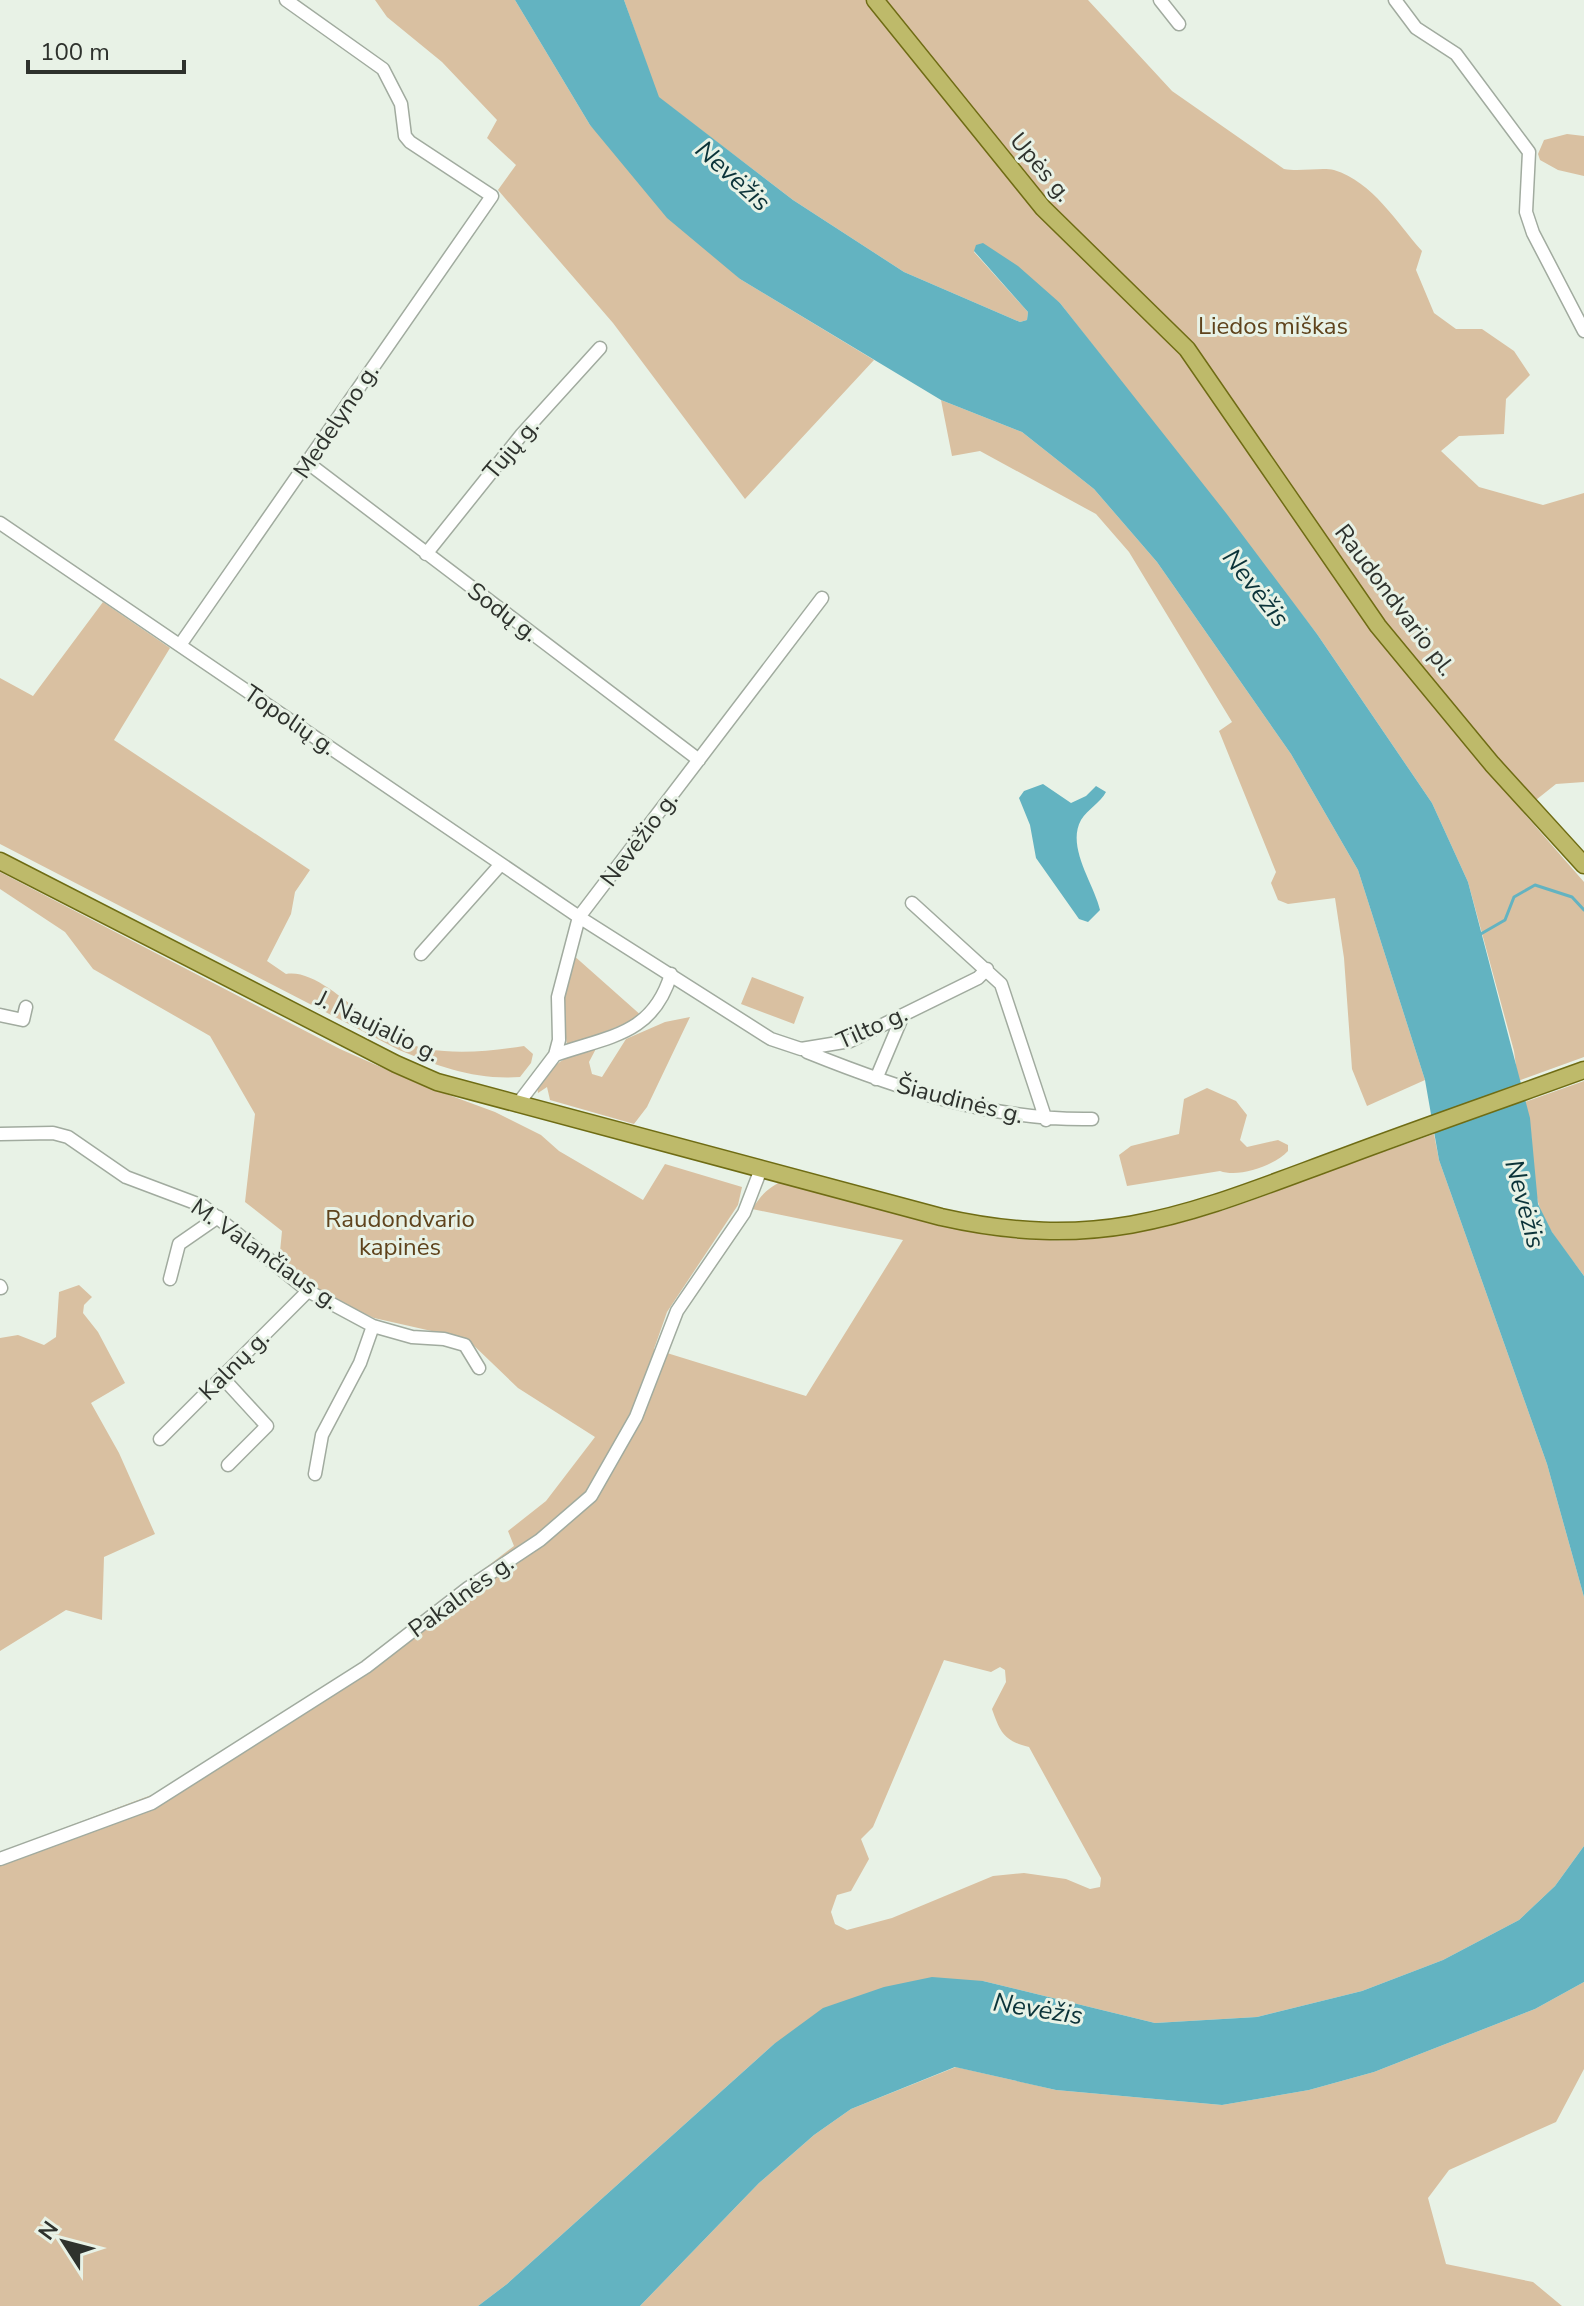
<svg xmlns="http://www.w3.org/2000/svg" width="1584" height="2306" viewBox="0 0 1584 2306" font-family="'Nunito Sans',sans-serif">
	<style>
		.green { fill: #d9c0a1; fill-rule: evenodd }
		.water { fill: #63b3c1 }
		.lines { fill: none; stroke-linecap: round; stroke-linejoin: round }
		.stream { stroke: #63b3c1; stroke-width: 3 }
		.minor-casing { stroke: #a1ab9f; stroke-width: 15 }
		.major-casing { stroke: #6f6c14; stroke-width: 19 }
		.minor { stroke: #fff; stroke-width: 12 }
		.major { stroke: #beba6a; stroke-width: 16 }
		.labels { text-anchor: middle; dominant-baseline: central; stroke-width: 6; stroke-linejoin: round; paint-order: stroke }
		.street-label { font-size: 24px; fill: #2e322d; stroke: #e8f2e6 }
		.park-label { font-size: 24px; fill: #5f431c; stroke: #e8f2e6 }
		.water-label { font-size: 26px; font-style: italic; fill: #0b3339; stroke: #e8f2e6 }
	</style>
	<rect width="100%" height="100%" fill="#e8f2e6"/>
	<path class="green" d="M375,0H515L590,125L740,279L874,360L745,499L613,323L498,190L516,165L487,138L497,120L442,62L387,17Z
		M624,0H1088L1172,91L1284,169C1300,172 1322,167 1334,170C1373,182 1396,222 1422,251L1416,270L1434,313L1456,329H1482L1514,351L1530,375L1506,399L1504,434L1459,436L1441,451L1479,487L1543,505L1584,493V782L1556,784L1522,811L1584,882V1057L1518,1081L1514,1051L1468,882L1432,803L1317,634L1060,303L977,245L974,252L1028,312L1027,320L1020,322L904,272L793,200L658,97Z
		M1567,134L1584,136V176L1558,170L1540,160L1538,154L1544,140Z
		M941,400L1022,432L1094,489L1157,562L1291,754L1358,870L1425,1080L1367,1106L1352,1069L1344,958L1335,898L1288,904L1278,900L1271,883L1276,872L1219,731L1232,722L1129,552L1096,514L980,451L952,456Z
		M103,602L170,648L114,740L310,870L295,892L291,914L267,961L286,974C320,968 363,1021 396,1038C433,1058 484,1052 524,1046L533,1054L531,1063L520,1077C475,1080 440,1067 399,1050L0,844V678L33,696Z
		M0,872L340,1049L419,1084L495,1112L541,1135L559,1151L643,1200L665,1164L742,1187L738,1205L667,1312L654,1349L806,1396L903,1240L752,1209C762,1194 767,1189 782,1181C875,1206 972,1244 1069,1240C1181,1236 1282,1189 1384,1148L1386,1151L1434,1134L1439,1160L1547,1464L1584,1597V1846L1555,1886L1519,1920L1443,1960L1362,1991L1257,2017L1155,2023L983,1981L774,2044L507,2284L478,2306H0V1852L154,1794L342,1678L514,1546L508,1531L546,1501L595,1437L518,1388L467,1339L374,1318L317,1291L279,1262L282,1231L245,1202L255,1114L210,1036L93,969L65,932L0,889ZM944,1660L991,1672L1000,1667L1005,1670L1006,1682L992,1709C1000,1732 1004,1741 1029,1747L1101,1878L1100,1887L1090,1889L1066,1879L1024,1873L993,1876L892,1918L847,1930L835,1924L831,1912L837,1895L851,1891L869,1859L861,1839L873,1827Z
		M572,954L643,1017L567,1046L562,1006Z
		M752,977L804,997L794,1024L741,1004Z
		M690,1017L647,1107L634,1124L550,1100L547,1087L538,1093L537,1087C554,1061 571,1054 599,1043L589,1062L592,1074L602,1077L626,1039L665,1022Z
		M1584,1081V1276C1568,1253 1545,1229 1538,1202C1530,1169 1535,1134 1525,1102Z
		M1207,1088L1236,1101L1247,1115L1240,1140L1247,1147L1278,1140L1288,1145V1151C1274,1166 1239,1178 1220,1171L1127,1186L1119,1155L1131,1146L1179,1134L1184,1099Z
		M79,1285L92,1297L84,1305L83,1313L98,1332L125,1383L91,1403L119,1453L155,1534L104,1557L102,1620L66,1610L0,1651V1338L18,1335L44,1345L56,1337L59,1292Z
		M1584,1982V2069L1556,2122L1449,2170L1428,2198L1446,2264L1533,2282L1562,2306H640L759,2183L814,2135L851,2109L956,2067L1056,2090L1222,2105L1309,2090L1374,2072L1535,2009Z"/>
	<path class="water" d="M515,0H624L659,97L793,200L904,272L1020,322L1027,320L1028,312L974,251L976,245L983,243L1018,266L1060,303L1226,513L1317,634L1432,803L1468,882L1530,1118L1538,1204L1552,1232L1584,1276V1597L1547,1464L1439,1160L1425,1080L1358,870L1291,754L1157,562L1094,489L1022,432L941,400L740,279L667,218L590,125Z
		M1043,784L1071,803L1086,796L1096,786L1106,792C1100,803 1088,809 1081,820C1066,847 1094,884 1100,910L1088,922L1079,919L1036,858L1030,825L1019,798L1024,791Z
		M1584,1846V1982L1535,2009L1374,2072L1309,2090L1222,2105L1056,2090L955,2067L851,2109L814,2135L759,2183L640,2306H478L507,2284L774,2044L823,2008L884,1987L932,1977L983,1981L1155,2023L1257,2017L1362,1991L1443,1960L1519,1920L1555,1886Z"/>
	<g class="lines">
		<path class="stream" d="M1479,935L1505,920L1514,897L1535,885L1572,897L1584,910"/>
		<defs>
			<path id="minor" d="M1160,0L1179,24
				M1395,0L1416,28L1456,54L1529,152L1526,212L1533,233L1584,331
				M308,463L699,760
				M0,523L579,917L771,1039L801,1049L850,1041L978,978L987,969
				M426,554L522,434L600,348
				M180,645L492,196L410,142L405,136L401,104L383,69L286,0
				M912,903L1001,984L1046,1120
				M421,954L501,864
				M0,1015L23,1020L26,1007
				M807,1052C899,1089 993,1121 1092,1119
				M555,1055C609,1036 653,1035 671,974
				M876,1079L903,1015
				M517,1105L555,1055L559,1040L558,997L579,917L822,598
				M0,1134L53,1133L68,1137L126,1177L203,1206L308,1291L373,1326L412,1337L444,1339L465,1345L479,1368
				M170,1279L179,1244L218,1217
				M0,1286L1,1288
				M222,1377L267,1426L228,1465
				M160,1439L308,1291
				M315,1474L322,1435L360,1363L373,1326
				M0,1859L152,1803L366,1667L468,1588L540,1540L591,1496L636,1417L677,1311L744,1213L761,1169"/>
			<path id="major" d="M875,0L1043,208L1187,349L1378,626L1492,764L1584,865
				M0,861L396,1064L437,1082L941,1217C1105,1254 1193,1212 1343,1157C1423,1127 1504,1099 1584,1070"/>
		</defs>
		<use href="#minor" class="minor-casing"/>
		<use href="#major" class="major-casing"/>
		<use href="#minor" class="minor"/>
		<use href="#major" class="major"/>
	</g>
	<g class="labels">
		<g class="street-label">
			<text transform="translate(1041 167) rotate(50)">Upės g.</text>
			<text transform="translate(336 421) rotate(-56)">Medelyno g.</text>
			<text transform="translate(511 449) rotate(-50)">Tujų g.</text>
			<text transform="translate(1395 600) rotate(53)">Raudondvario pl.</text>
			<text transform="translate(503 612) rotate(37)">Sodų g.</text>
			<text transform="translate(290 720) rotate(34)">Topolių g.</text>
			<text transform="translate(639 839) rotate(-53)">Nevėžio g.</text>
			<text transform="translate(378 1026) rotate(26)">J. Naujalio g.</text>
			<text transform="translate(872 1027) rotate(-24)">Tilto g.</text>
			<text transform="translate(960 1100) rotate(14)">Šiaudinės g.</text>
			<text transform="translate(265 1254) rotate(35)">M. Valančiaus g.</text>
			<text transform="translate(234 1365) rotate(-45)">Kalnų g.</text>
			<text transform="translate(461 1596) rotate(-36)">Pakalnės g.</text>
		</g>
		<g class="park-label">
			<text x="1273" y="326">Liedos miškas</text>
			<text x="400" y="1219">Raudondvario<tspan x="400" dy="28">kapinės</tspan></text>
		</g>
		<g class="water-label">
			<text transform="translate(733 176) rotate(42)">Nevėžis</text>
			<text transform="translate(1256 588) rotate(52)">Nevėžis</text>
			<text transform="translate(1525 1204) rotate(75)">Nevėžis</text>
			<text transform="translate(1038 2009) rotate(9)">Nevėžis</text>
		</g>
	</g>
	<g transform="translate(64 2242) rotate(306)" stroke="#e8f2e6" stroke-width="6" paint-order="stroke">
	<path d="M0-6L14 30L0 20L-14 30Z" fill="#2e322d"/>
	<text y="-12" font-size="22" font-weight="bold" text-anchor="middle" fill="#2e322d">N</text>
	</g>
	<path d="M28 60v12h156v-12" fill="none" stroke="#2e322d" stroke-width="4"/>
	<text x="40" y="60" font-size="24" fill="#2e322d" stroke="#e8f2e6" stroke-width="6" paint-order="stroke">100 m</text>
</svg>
